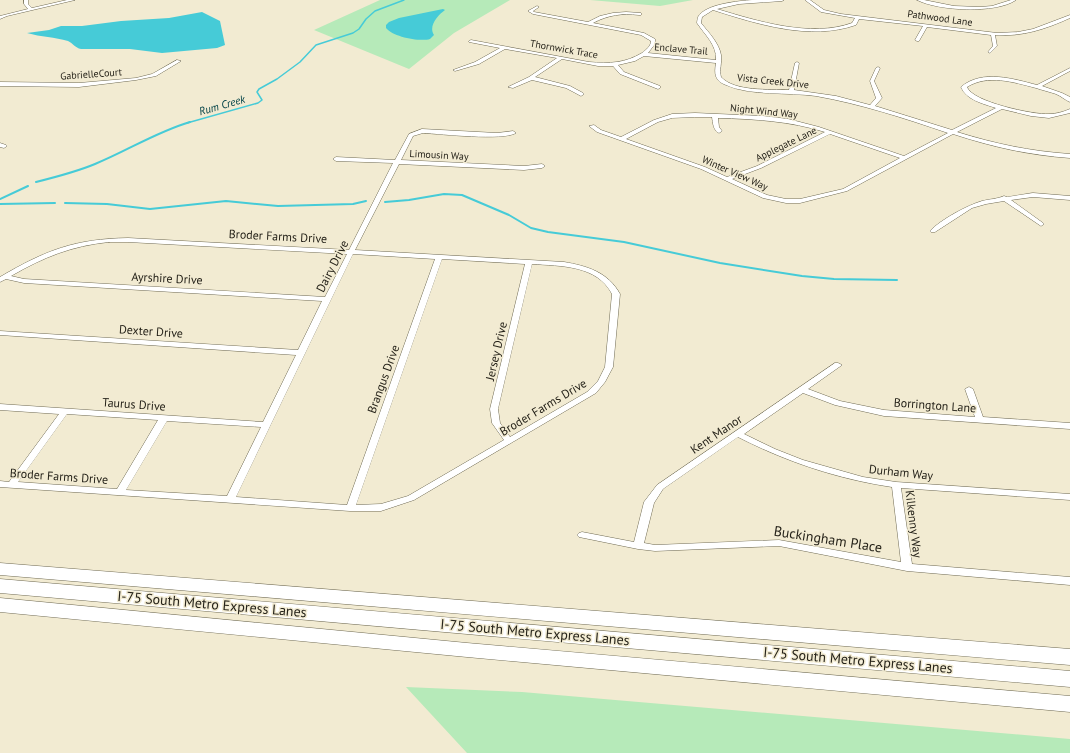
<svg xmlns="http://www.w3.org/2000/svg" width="1070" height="753" viewBox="0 0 1070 753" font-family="'PT Sans',sans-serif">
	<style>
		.green { fill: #b6eab9 }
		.water { fill: #46cbd7 }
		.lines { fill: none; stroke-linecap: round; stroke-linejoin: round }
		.stream-far1 { stroke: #46cbd7; stroke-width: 1.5 }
		.stream { stroke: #46cbd7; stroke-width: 2 }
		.street-casing { stroke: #706b54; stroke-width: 1 }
		.highway-casing { stroke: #706b54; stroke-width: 1 }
		.street { fill: #fff; fill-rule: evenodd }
		.highway { fill: #fff; fill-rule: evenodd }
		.labels { text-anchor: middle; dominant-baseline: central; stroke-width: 3; stroke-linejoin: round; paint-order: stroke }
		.far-street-label { font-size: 10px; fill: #252219; stroke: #f2ebd2 }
		.far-water-label { font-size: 11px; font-style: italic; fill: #014146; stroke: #f2ebd2 }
		.street-label { font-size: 12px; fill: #252219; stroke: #f2ebd2 }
		.near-street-label { font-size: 14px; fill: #252219; stroke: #f2ebd2 }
	</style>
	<rect width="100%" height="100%" fill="#f2ebd2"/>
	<path class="green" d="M380,0H510L454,33L409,69L314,30Z
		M590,0H693L660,6Z
		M406,687L522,692L1070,739V753H467Z"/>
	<path class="water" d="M443,9L445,10C438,15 428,26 434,35L430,39C420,42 393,37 386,28V25L389,22L399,18Z
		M202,12L220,21L225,45L217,48L162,53L130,49H81C75,48 73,43 68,41C55,37 41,37 27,33L49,30L61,26H82L121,21L169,18Z"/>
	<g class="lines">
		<path class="stream-far1" d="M187,123L258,103L262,100L257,92L259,89L277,79L300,62L316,45L353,33L359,29L366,19L375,11L404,0"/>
		<path class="stream" d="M36,182C56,177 76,172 95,164C127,151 156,132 190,122
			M0,199L28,186
			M385,202L409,200L444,194L462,195L509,215L531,228L548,232L624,242L720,263L802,276L834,279L897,280
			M65,203L107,204L150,209L226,201L278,206L353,204L366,201
			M0,204L55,203"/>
		<defs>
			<path id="street" d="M24,0H28V4L32,8L67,0H75L7,16L0,19V16L28,9L24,4Z
				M752,0H784L782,1L739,4L717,9C757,21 811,38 852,23L855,18L821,12L805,0H810L824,10L841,14L997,33L1018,32L1033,29L1070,15V18C1046,29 1022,37 995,35L997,46L990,53L988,52L993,46L991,35L927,27L919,41H917L915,40L923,26L859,19L856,25C810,41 757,24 713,10L702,17L701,23C709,33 719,43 721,55C722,63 719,70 721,77C735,92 769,89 789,90L795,63L797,62L799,63L794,90L836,96L870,105L876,98L870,81L876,68L878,67L880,68L874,81L882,98L875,106L952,130L996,108C984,104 966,100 961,87C982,69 1014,79 1037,85L1070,68V71L1042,86L1062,93L1070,97V102C1065,100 1061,96 1056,94C1050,92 1042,90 1036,88C1013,82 988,74 967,87C972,102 1034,115 1049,114C1056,114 1063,112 1070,109V113L1049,118L1031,116L1002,109L957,132C996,144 1029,151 1070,154V158C1028,155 993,147 953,134L847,191L800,203H786L763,198L701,169L597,132L589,126L594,125L601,130L621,137L654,120L672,114L695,113L763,116L788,119L819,127L904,156L948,133C904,118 861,104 816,96C788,92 750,96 726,85C715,81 714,74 716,63L644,56L635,61L618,65L624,72L660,86V88L658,89L620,74L613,66H598L562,59L535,77L570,86L583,93L584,94L581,96L566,88L532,80L513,88L508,87L529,77L557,58L505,49L479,64L455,71L453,70L475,62L500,48L469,42V41L471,40L589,62C610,64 625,63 642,53C646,50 651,46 651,41L641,35L533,14L528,11L537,6L539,7L533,11L534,12L588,22L600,16L613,13L626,12L641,13V15H639C622,13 608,15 593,23L644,33L655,39V44L648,53L716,60C717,45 705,35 697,23C697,22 698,17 698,17C705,4 739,1 752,0ZM695,117H712C713,123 713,130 719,133L722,131L719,127L718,118C754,119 790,121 825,132L757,166L727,177L705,167L626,139L658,122L672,118ZM830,134L900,158L843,189L800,199H786L767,195L732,179L761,168Z
				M917,0H924L954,6L980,7L992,6L1011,0H1016C996,14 938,11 917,0Z
				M177,60L181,61L156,76L136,80L79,87L0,86V82L79,83L136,78L152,74Z
				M422,129L497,133L513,131L516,133C503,141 441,134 423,133L413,136L401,160L524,166L542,164L545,166L542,168L524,170L399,164L355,250L564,262C587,266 608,272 620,294L613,367L605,382L596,393L414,500L381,511H350L0,487V481L9,482L59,414L0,410V404L263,422L296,355L0,335V331L298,350L322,301L24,283L6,279L0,282V277C46,250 75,239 128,238L349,250L393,163L336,161L333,159L336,157L395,160L409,134ZM109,242H128L347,254L325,297L24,279L11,276C44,257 71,246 109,242ZM353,254L435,259L347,505L236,497ZM442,259L525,264L490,409L492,423L504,440L408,496L381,504L356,505ZM532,264C561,266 597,265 612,294L605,367L598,381L587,392L510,437L500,423L498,409ZM67,414L158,420L117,489L18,482ZM167,421L261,427L227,496L126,490Z
				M0,143L6,145L7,146L4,148L0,147Z
				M1033,193L1070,196V200L1033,197L1011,200L1043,223L1044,224L1041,226L1004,201L986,204L972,208L935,232H931L930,231C940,220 968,205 982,201C990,199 998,199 1004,196L1007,197Z
				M835,363H838L842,365L808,389L840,401L884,410L975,417L965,389L969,387L973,389L983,417L1070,423V429L884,416L835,405L803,393L744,434L775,449L803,460L863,477L896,482L1070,494V500L901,488L912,564L1070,577V585L907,571L779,546L655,551L638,549L579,537L577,535L579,533L582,532L634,542L644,502L657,485ZM738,437C787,462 838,479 892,487L901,562L779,540L655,545L644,543L654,503L663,489Z"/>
			<path id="highway" d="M0,563L1070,649V665L0,575Z
				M0,579L1070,671V687L0,593Z
				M0,598L467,643L1070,696V712L467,657L0,612Z"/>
		</defs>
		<use href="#street" class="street-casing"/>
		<use href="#highway" class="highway-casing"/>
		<use href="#street" class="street"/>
		<use href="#highway" class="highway"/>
	</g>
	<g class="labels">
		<g class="far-street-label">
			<text transform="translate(940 18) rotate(8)">Pathwood Lane</text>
			<text transform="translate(564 49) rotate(10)">Thornwick Trace</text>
			<text transform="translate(681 49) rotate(5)">Enclave Trail</text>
			<text transform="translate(91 74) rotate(-4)">GabrielleCourt</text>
			<text transform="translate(773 81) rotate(6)">Vista Creek Drive</text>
			<text transform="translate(764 111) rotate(6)">Night Wind Way</text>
			<text transform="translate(786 144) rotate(-26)">Applegate Lane</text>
			<text transform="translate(439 155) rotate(3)">Limousin Way</text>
			<text transform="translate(735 173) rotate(24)">Winter View Way</text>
		</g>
		<g class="far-water-label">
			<text transform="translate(222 105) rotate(-16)">Rum Creek</text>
		</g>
		<g class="street-label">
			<text transform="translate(278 236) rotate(3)">Broder Farms Drive</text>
			<text transform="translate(332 266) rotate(-63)">Dairy Drive</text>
			<text transform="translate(167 278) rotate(3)">Ayrshire Drive</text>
			<text transform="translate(151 331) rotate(4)">Dexter Drive</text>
			<text transform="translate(496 351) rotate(-77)">Jersey Drive</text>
			<text transform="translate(383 379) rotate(-70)">Brangus Drive</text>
			<text transform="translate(134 404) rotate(4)">Taurus Drive</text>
			<text transform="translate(935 405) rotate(4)">Borrington Lane</text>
			<text transform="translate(543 407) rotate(-31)">Broder Farms Drive</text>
			<text transform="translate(716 434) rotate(-34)">Kent Manor</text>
			<text transform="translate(901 472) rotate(6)">Durham Way</text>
			<text transform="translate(59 476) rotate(4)">Broder Farms Drive</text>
			<text transform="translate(914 524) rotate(83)">Kilkenny Way</text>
		</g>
		<g class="near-street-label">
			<text transform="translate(828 539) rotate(9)">Buckingham Place</text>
			<text transform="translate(212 604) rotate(5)">I-75 South Metro Express Lanes</text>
			<text transform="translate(535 632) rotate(5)">I-75 South Metro Express Lanes</text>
			<text transform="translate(858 660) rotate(5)">I-75 South Metro Express Lanes</text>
		</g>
	</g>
</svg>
